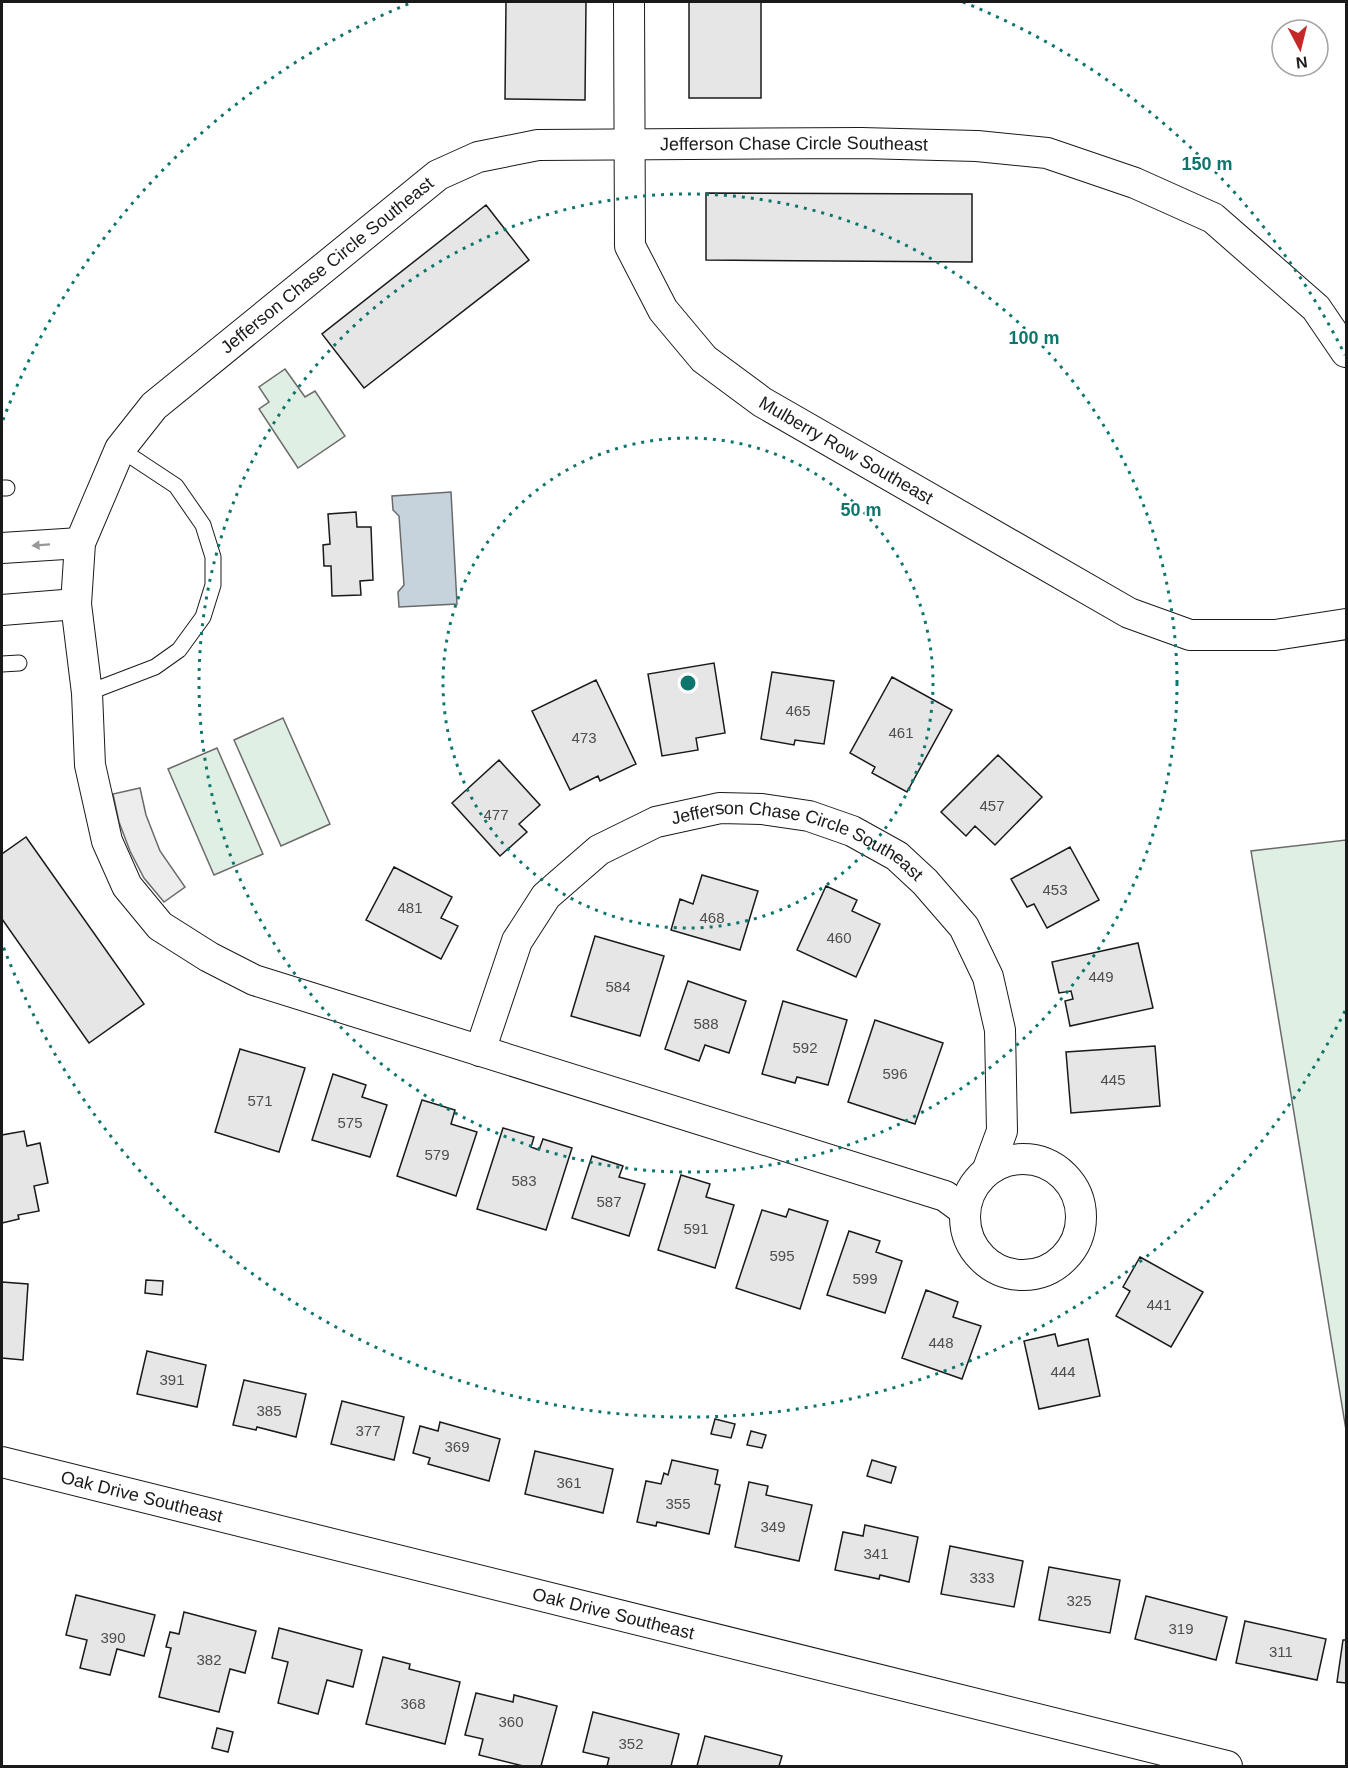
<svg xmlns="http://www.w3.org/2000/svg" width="1348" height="1768" viewBox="0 0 1348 1768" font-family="Arial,sans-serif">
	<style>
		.green { fill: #e0efe3; stroke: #6a6a6a; stroke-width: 1.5 }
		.parking { fill: #ededed; stroke: #6a6a6a; stroke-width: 1.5 }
		.water { fill: #c6d2dc; stroke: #6a6a6a; stroke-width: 1.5 }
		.building { fill: #e6e6e6; stroke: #1a1a1a; stroke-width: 1.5 }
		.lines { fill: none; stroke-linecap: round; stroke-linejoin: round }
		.service-casing { stroke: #1a1a1a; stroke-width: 17 }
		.minor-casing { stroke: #1a1a1a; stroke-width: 32 }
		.service { stroke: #fff; stroke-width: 15 }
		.minor { stroke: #fff; stroke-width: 30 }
		.oneway { fill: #989898 }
		.ring { fill: none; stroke: #0f766e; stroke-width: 3; stroke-dasharray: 3 6 }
		.labels { text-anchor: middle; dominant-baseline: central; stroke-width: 4.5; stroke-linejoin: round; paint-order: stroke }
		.number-label { font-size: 15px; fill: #4d4d4d }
		.street-label { font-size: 18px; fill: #1a1a1a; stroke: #fff }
		.centre { fill: #0f766e; stroke: #fff; stroke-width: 3 }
		.ring-label { font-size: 18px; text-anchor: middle; font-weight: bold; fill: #0f766e; stroke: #fff; stroke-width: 4.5; stroke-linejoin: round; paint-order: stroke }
	</style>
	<rect width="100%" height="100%" fill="#fff"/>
	<path class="green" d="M285,369L305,397L315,391L345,436L298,468L259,409L269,402L259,387Z
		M283,718L330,824L281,846L234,740Z
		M217,748L263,854L214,875L168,769Z
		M1346,840V1430L1251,851Z"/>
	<path class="parking" d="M140,788L146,815L160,851L185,887L164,902L144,878L130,851L119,822L113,794Z"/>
	<path class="water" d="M451,492L457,604L399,607L398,592L404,585L399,516L393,510L392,496Z"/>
	<path class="building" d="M506,2H586L585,100L505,99Z
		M689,2H761V98H689Z
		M706,193L972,194V262L706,260Z
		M486,205L529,260L364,388L322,334Z
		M356,512L357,527H371L373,580L360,581L361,595L332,596L331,566H324L323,545L330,544L328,514Z
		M714,663L725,733L696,738L698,750L662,756L648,674Z
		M772,672L834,681L824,744L795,740L794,745L761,739Z
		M892,677L952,710L907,792L872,773L875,767L850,753Z
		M596,680L636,764L600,781L598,776L570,790L532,711Z
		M998,755L1042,797L995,845L975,826L966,836L941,812Z
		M499,760L540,805L519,824L527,832L500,856L452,803Z
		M26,837L144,1004L89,1043L2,919V854Z
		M1070,847L1099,900L1047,928L1034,904L1027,907L1011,879Z
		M394,867L452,897L441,918L458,926L441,959L366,920Z
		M702,875L758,891L740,950L671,930L680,899L693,904Z
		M826,886L857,900L852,911L880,924L856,977L797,950Z
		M595,936L664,956L640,1036L571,1016Z
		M1138,943L1153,1008L1070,1026L1065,1001L1073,999L1071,991L1059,993L1052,962Z
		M688,981L746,1001L729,1053L705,1045L699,1061L665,1049Z
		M783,1001L847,1020L828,1085L797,1077L795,1083L762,1074Z
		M875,1020L943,1043L915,1124L848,1102Z
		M1155,1046L1160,1106L1071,1113L1066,1052Z
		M240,1049L305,1068L279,1152L215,1132Z
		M333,1074L366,1085L362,1097L387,1105L370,1157L312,1140Z
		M422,1100L455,1110L451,1124L477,1132L456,1196L397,1176Z
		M503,1128L534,1137L531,1147L539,1150L543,1139L572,1148L546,1230L477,1209Z
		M24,1131L27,1146L40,1143L48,1183L34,1186L39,1211L18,1215L19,1219L2,1223V1135Z
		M592,1156L623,1166L619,1177L645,1184L629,1236L572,1218Z
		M681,1175L710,1184L706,1197L734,1205L715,1268L658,1250Z
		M789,1209L828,1221L800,1309L736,1288L762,1210L786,1217Z
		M849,1231L880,1241L876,1252L902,1261L885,1313L827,1295Z
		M1140,1257L1203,1292L1171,1347L1116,1316L1130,1291L1123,1287Z
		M146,1280L163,1281L162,1295L145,1293Z
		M2,1282L28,1284L23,1360L2,1358Z
		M926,1290L958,1302L953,1317L981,1326L962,1379L902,1358Z
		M1055,1334L1058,1346L1088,1339L1100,1396L1039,1409L1024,1341Z
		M147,1351L206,1365L197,1407L137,1394Z
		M244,1380L306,1394L296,1437L257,1427L256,1430L233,1425Z
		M342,1401L404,1417L394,1460L331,1444Z
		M715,1419L735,1424L731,1438L711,1434Z
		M440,1422L500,1439L489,1481L428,1464L430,1458L413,1453L420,1426L438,1431Z
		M751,1431L766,1435L762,1448L747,1445Z
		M535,1451L613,1469L603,1513L525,1494Z
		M672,1460L718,1470L715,1484L720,1485L709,1534L657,1522L656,1526L637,1522L646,1481L661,1484L664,1473L668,1475Z
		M872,1460L896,1467L891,1483L867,1476Z
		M749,1482L768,1486L766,1495L812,1505L799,1561L735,1547Z
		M865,1525L918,1537L909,1582L880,1575L879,1579L835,1570L843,1532L863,1536Z
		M950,1546L1023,1561L1014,1607L941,1594Z
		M1049,1567L1120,1580L1110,1633L1039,1620Z
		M76,1595L155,1615L144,1656L117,1649L110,1675L80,1668L87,1640L66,1635Z
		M1146,1596L1227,1617L1216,1660L1135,1639Z
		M184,1612L256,1631L245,1673L230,1669L219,1712L159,1697L171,1648L166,1647L170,1632L179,1634Z
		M1245,1621L1326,1639L1317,1680L1236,1663Z
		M279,1628L362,1650L353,1687L327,1680L318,1714L278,1703L288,1662L272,1658Z
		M1343,1640H1346V1683L1337,1682Z
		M383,1657L410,1664L409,1669L460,1682L445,1744L366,1724Z
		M476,1693L513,1702L514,1695L557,1706L541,1766H523L479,1755L483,1739L465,1735Z
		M593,1712L679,1734L671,1766H607L609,1758L583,1752Z
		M217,1728L233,1732L228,1752L212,1748Z
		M705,1736L782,1756L779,1766H697Z"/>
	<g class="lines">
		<defs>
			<path id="service" d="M2,488H7
				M2,664L19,663
				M87,693L155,667L179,650L203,617L213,585V557L203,525L176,486L120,449"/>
			<g id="minor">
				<path id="s1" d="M629,2L630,246L663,310L704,359L762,402L1129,613L1190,635H1275L1346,624"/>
				<path d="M2,548L80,543"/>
				<path d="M2,610L76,604"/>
				<path id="s2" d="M480,1051L517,941L546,896L599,850L656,822L720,808L762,809L809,816L852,831L897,856L925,882L964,927L988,977L1000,1030L1002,1131L988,1169"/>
				<circle cx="1023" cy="1217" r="58"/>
				<path id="s3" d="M964,1210L945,1196L254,980L209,957L160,926L127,886L107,841L90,765L87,693L76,604L80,543L120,449L154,406L438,175L478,157L538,145L861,143L977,146L1047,153L1135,183L1213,218L1316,308L1346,352"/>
				<path id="s4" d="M2,1462L1227,1766"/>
			</g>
		</defs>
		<use href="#service" class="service-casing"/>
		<use href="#minor" class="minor-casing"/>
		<use href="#service" class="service"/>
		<use href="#minor" class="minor"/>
	</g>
	<defs><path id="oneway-solid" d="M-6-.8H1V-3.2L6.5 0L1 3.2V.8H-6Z" transform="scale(1.5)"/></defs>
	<use class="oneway" href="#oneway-solid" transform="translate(41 545) rotate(176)"/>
	<g class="ring">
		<circle cx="688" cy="683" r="245"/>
		<circle cx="688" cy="683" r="489"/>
		<path d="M1345 1011A734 734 0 0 1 3 946M3 420A734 734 0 0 1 413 2M963 2A734 734 0 0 1 1345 355"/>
	</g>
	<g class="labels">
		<g class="number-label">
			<text x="798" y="710">465</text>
			<text x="901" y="732">461</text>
			<text x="584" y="737">473</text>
			<text x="992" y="805">457</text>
			<text x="496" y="814">477</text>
			<text x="1055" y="889">453</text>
			<text x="410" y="907">481</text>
			<text x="712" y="917">468</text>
			<text x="839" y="937">460</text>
			<text x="1101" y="976">449</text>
			<text x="618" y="986">584</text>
			<text x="706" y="1023">588</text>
			<text x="805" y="1047">592</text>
			<text x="895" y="1073">596</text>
			<text x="1113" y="1079">445</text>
			<text x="260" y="1100">571</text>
			<text x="350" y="1122">575</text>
			<text x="437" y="1154">579</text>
			<text x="524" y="1180">583</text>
			<text x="609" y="1201">587</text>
			<text x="696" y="1228">591</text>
			<text x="782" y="1255">595</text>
			<text x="865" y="1278">599</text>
			<text x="1159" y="1304">441</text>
			<text x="941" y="1342">448</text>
			<text x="1063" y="1371">444</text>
			<text x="172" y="1379">391</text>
			<text x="269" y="1410">385</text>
			<text x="368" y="1430">377</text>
			<text x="457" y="1446">369</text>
			<text x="569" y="1482">361</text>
			<text x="678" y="1503">355</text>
			<text x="773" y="1526">349</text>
			<text x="876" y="1553">341</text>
			<text x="982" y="1577">333</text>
			<text x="1079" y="1600">325</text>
			<text x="1181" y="1628">319</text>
			<text x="113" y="1637">390</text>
			<text x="1281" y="1651">311</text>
			<text x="209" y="1659">382</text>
			<text x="413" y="1703">368</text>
			<text x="511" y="1721">360</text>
			<text x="631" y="1743">352</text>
		</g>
		<g class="street-label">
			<text stroke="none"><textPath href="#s3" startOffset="2142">Jefferson Chase Circle Southeast</textPath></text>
			<text stroke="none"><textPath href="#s3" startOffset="1638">Jefferson Chase Circle Southeast</textPath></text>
			<text stroke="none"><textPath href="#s1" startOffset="549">Mulberry Row Southeast</textPath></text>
			<text stroke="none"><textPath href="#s2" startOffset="453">Jefferson Chase Circle Southeast</textPath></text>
			<text stroke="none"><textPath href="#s4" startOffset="144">Oak Drive Southeast</textPath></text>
			<text stroke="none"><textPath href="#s4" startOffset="630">Oak Drive Southeast</textPath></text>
		</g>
	</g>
	<circle cx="688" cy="683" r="9" class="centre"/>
	<g class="ring-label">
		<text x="1207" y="170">150 m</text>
		<text x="1034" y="344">100 m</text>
		<text x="861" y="516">50 m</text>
	</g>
	<rect width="1348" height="1768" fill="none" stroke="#1a1a1a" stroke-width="6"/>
	<g transform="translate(1300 48) rotate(173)"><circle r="28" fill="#ffffff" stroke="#a3a3a3" stroke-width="1.5"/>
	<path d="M0-4.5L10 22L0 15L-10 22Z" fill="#c62828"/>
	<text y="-9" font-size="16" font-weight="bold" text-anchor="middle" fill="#1a1a1a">N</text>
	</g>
</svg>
